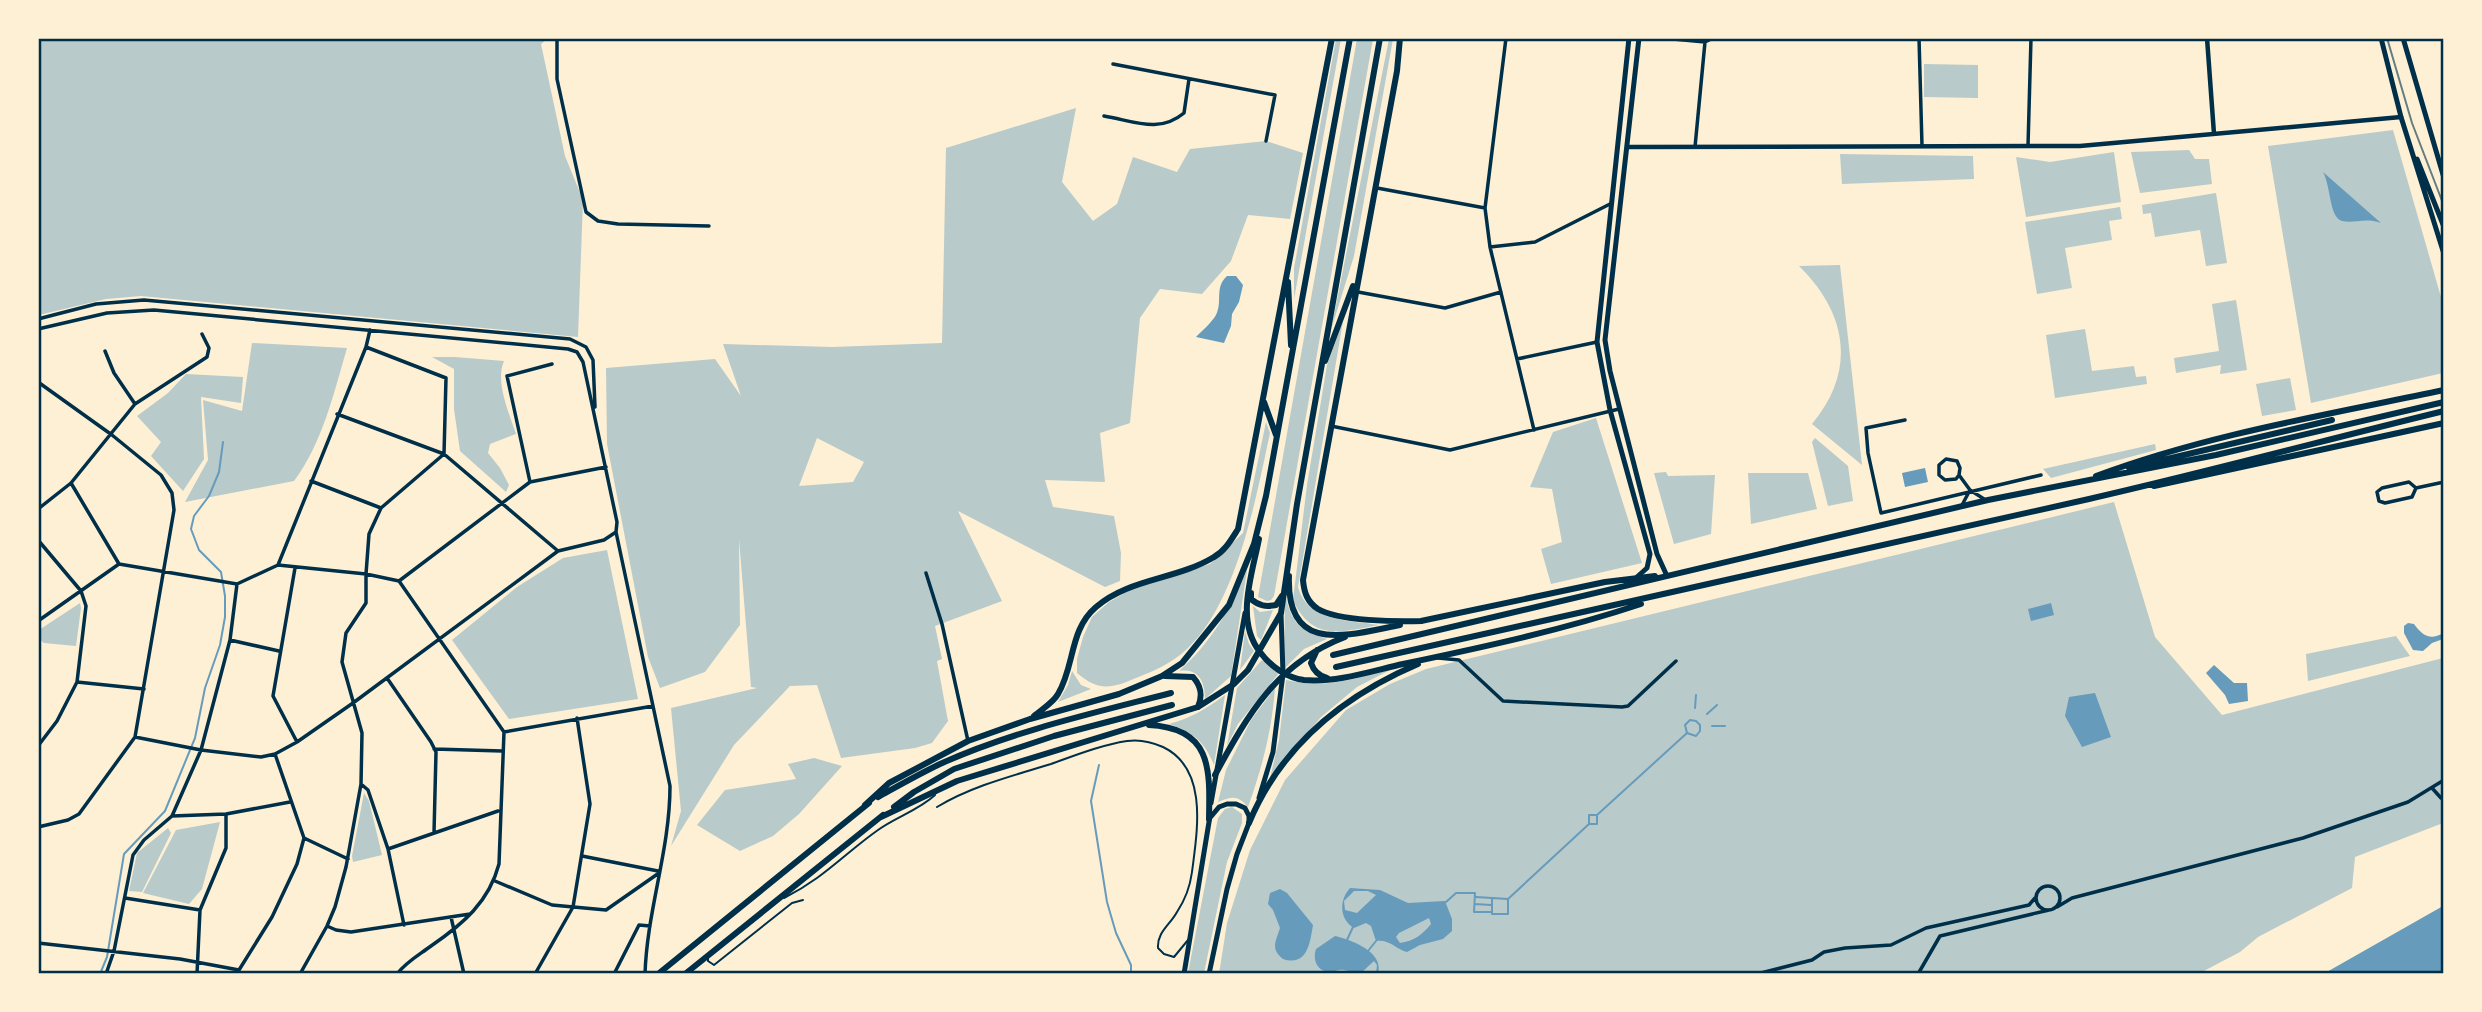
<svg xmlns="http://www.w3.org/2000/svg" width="2482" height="1012" viewBox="0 0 2482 1012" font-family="'Work Sans',sans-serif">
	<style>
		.green { fill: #b9caca; fill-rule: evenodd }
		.water { fill: #669bbc; fill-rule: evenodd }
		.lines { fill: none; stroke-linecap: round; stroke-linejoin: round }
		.stream { stroke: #669bbc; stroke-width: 2 }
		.service { stroke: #003049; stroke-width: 2 }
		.minor { stroke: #003049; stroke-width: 3.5 }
		.tertiary { stroke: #003049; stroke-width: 4.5 }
		.secondary { stroke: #003049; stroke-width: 5 }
		.primary { stroke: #003049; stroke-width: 6 }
		.tram { stroke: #657d81; stroke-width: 2 }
		.neatline { fill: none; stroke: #003049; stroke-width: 2.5 }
	</style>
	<rect width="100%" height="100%" fill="#fdf0d5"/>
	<path class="green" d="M38,39H547L541,44L565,156L583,200L578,337L141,296L106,299L39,315Z
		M1336,39H1341L1294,299V268Z
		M1357,39H1373L1274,596L1271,600L1267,601L1258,597Z
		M1389,39H1393L1354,256L1331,330Z
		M1924,64L1978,65V98L1924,97Z
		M1076,108L1062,182L1093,221L1117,204L1133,157L1177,172L1190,149L1266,141L1303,153L1290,219L1248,215L1231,261L1202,294L1160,289L1140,318L1130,423L1100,433L1105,482L1045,480L1053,507L1114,516L1121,553L1120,581L1105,587L958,511L1002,601L935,626L942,659L937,661L948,721L932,743L915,748L841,758L817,685L790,686L734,745L671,846L681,811L671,708L757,688L751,687L739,539L740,625L705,672L660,688L648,657L607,444L606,368L715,359L741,396L723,344L832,347L942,343L946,148ZM817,438L864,462L853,482L799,486Z
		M2393,130L2443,304V373L2311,403L2268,146Z
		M2189,150L2195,159H2209L2212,184L2140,193L2131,152Z
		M2114,152L2121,202L2026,217L2016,157L2050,162Z
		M1840,154L1973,156L1974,179L1842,184Z
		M2216,193L2227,263L2206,266L2200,230L2155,237L2151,213L2143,214L2142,205Z
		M2120,207L2122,219L2109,221L2112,240L2065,248L2072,288L2037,294L2025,222Z
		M1840,265L1862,465L1812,424C1857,370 1847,313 1799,266Z
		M2236,300L2247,370L2220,374L2221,365L2176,373L2174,358L2219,351L2212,304Z
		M1343,321L1298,587C1307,622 1349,620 1379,625C1342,632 1312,642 1293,600L1307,485L1327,365Z
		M2085,329L2092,371L2134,366L2136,377L2146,376L2147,384L2055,398L2046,335Z
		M252,343L347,348C334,393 322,444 294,481L185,502L208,460L203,400L242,411Z
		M432,357H455L504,361C495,382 509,413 516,434L490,444L488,453L500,468L509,485L506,492L460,451L454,409V369Z
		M186,374L243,377L241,403L201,397L204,459L183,491L151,456L161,442L137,416L168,393Z
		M2290,378L2296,410L2262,416L2256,384Z
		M1596,418L1642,563L1551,584L1541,549L1562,542L1552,489L1530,487L1553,432Z
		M1266,422L1270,433C1256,498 1237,602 1187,649C1172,663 1154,671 1136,678C1111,689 1098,691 1077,673V659L1083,637L1092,617L1109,602L1132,589L1210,564L1243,533Z
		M1815,438L1848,466L1853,501L1828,506L1812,442Z
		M2155,444L2156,450L2051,478L2043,469Z
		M1666,472L1668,476L1715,475L1711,534L1674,544L1654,473Z
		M1748,473H1808L1817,509L1751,524Z
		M2114,502L2155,637L2222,715L2443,658V823L2355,857L2352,888L2258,937L2240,952L2200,973L1219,974L1227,923L1250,850L1285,780L1346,710L1390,684L1426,669Z
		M607,550L638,699L509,719L452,640L517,587L563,558Z
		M1247,570L1231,676L1205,699C1205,681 1198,668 1179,671C1210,644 1231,608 1247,570Z
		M1285,593C1291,623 1299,630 1327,639L1304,649L1284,669Z
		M80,603L81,608L76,646L44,643L39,639V630Z
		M1253,606L1260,612L1273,610L1261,640L1257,636Z
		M1245,631L1249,644L1254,651L1240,670Z
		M2396,636L2410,656L2308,681L2306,654Z
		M1262,660L1279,673L1238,724L1227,746L1237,688Z
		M1392,669L1357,687L1321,717L1270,778L1279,740L1286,680C1327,689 1353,679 1392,669Z
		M1072,671L1081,685L1091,689L1058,702L1068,685Z
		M1275,688C1272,730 1262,768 1248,807C1238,795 1232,796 1218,802L1226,770L1251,720Z
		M1225,695L1214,765C1205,742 1193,732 1169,724C1192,718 1207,708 1225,695Z
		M814,758L842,766L799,814L773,836L740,851L697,825L725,790L796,779L788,764Z
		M364,793L369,801L382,855L353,862L352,856Z
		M1232,807L1242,814V823L1227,862L1204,973H1188L1218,818L1225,809Z
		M220,822L202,889L189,904L143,893L176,830Z
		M168,828L171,833L142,892L129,891L137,853Z"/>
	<path class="water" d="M2323,172L2381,223C2364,217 2354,224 2342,221C2329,217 2331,186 2323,172Z
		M1227,276H1236L1243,285L1239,302L1232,314L1231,326L1224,343L1196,337C1202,331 1212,322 1216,315C1223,301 1214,288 1227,276Z
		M1925,468L1928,482L1905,487L1902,473Z
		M2051,603L2054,615L2031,621L2028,609Z
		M2408,623L2414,624C2422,635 2430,641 2443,633V639L2432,643L2423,651L2413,650L2404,633V626Z
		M2214,665L2234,683H2247L2248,701L2229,704L2225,695L2206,673Z
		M2095,693L2111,737L2082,747L2065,716L2069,697Z
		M1350,888L1380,890L1408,903L1445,901L1452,919V931L1443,939L1420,945L1407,952C1395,949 1390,939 1376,941L1371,926L1366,923L1354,928C1339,919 1339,900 1350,888ZM1354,891H1368L1376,895L1357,913L1345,910L1344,901ZM1429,918L1431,924C1422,935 1414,941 1400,943L1396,937L1399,933Z
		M1280,889L1287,893L1313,925C1310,942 1308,967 1283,959C1270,949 1276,941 1280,928L1273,910L1268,904L1270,893Z
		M2443,906V973H2325Z
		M1335,936C1352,940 1384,952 1378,973H1376L1377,965L1374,961L1361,973C1353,974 1351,971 1344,970C1341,969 1335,971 1333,972C1318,973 1312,961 1316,949Z"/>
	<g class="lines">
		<path class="stream" d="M1695,708L1696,695
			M1707,714L1717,705
			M1712,726H1725
			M1099,765L1091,801L1107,902L1116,933L1131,965V974
			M1589,824V815H1597L1687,733L1685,725L1690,720L1696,721L1700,725V731L1696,736L1687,733
			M1476,897L1508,899
			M1492,898V914H1508V899L1589,824H1597V816
			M1446,902L1456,893H1475L1474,912H1491
			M1475,904L1491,905
			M1347,940L1353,927
			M1368,951L1376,941
			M100,974L107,957L124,854L165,811L195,738L205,688L220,645L225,617V596L221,572L199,550L191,529L194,516L209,496L219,472L223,442"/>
		<path class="service" d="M937,807C972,786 1012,776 1051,764C1076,755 1101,745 1127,741C1140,739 1152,742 1163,747C1209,769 1197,832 1192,872C1190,887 1185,900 1177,912C1170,925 1157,932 1158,948L1164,954L1174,957L1188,940
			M784,898C824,878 844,854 878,830C896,817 919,810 935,795
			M708,958V961L714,965L792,903L803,900"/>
		<path class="minor" d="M557,38V79L586,212L598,221L618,224L709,226
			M1506,38L1485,208L1490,247L1534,430
			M1662,38L1705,42L1713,38
			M1919,38L1922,146
			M1113,64L1275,95L1266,141
			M1104,116C1134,121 1159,134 1184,113L1189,79
			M2028,146L2031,38
			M1695,147L1705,42
			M1377,188L1485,208
			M1490,247L1535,242L1610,204
			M1358,292L1445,308L1501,292
			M38,319L96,304L144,300L570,339L586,347L593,360L595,407
			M38,329L107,313L154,310L568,349L577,352L583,362L617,522L616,532L604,540L558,551L353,703L297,742L275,754L261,757L201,750L135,737
			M105,351L114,373L135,404
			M1517,359L1597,342
			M38,382L112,435L161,475L172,493L174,510L135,737L79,814L68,820L38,827
			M337,414L444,454L558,551
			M1905,420L1866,428L1868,453L1881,513L2041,475
			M1331,426L1450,450L1619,409
			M1959,475L1956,479L1945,480L1939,475V465L1946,459L1957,461L1960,468L1959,475L1970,490L1984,499
			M311,481L381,508
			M530,482L507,376L552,364
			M71,483L119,564
			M2416,488L2412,497L2385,503L2379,501L2377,492L2382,488L2409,482L2416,488L2444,482
			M1961,507L1970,490
			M38,509L71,483L135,404L207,357L209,348L202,334
			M616,532L670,786C670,850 647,910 645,974
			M38,540L81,591L86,606L77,682L57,721L38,746
			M278,565L366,347L370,330
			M295,568L273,696L297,742
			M926,573L942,624L968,741
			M399,581L504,732
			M38,621L119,564L237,584L278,565L366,574L399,581L530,482L606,467
			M230,640L279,651
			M1438,658L1459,660L1503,701L1622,707L1628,706L1676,661
			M387,678L431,742L436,752L434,833
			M77,682L144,689
			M504,732L653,706
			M434,749L502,751
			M361,784L368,790L388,849L404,925
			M2432,788L2441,798
			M172,816L226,814L290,802
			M304,838L348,859
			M388,849L498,811
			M582,856L658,871
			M495,881L552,905L606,910L659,873
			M2036 898a12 12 0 1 1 24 0a12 12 0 1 1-24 0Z
			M125,898L200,910
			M2057,907L2072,898L2303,838L2408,802L2444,780
			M451,917L464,974
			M327,926L336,930L351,932L470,914
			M38,943L180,959L239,970
			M239,970L272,917L297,864L304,838L275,754
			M106,974L114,951L133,855L144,840L172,816L201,750L230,640L237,584
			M197,974L200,910L226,848V814
			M300,974L327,926L335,907L346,867L361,784L362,733L342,662L346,633L366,603V574L369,534L381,508L444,454L446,378L366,347
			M397,974C406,962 419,955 431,946C463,924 489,902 499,864L504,732
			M535,974L573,907L590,804L577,718
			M614,974L639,925L650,926
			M1757,974L1812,960L1824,952L1845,948L1891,945L1926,928L2029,905L2035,898
			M1918,974L1940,936L2049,910"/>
		<path class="tertiary" d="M2207,38L2214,134
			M1627,147L2080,146L2401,117"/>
		<path class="secondary" d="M1629,38L1597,342L1610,410L1650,554L1647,568L1637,577
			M1639,38L1605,340L1610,371L1657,554L1667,576
			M2381,38L2401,117L2444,254
			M2403,38L2444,178
			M2417,159L2444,227
			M1259,798L1273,752L1283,674L1281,613
			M1211,803L1245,613
			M1184,974L1210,816
			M1209,974L1227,889L1237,854L1249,823V816L1245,808L1236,804H1227L1219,807L1209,819"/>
		<path class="primary" d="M1400,38L1397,71L1303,580C1304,592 1307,602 1318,609C1338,621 1398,622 1422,621
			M1288,282L1291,345
			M1325,361L1353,286
			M1264,402L1276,435
			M2129,468L2332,420
			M2096,476C2209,434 2326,415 2444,390
			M2154,486L2444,423
			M1259,539C1252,575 1235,620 1260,652C1270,666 1287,678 1304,680C1336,683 1372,671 1403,664C1484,647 1563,630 1641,604
			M1289,576C1286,656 1348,635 1400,625
			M1251,593V599C1259,606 1266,607 1276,605L1282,596
			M1421,621L1605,582L1655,576
			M1317,650L1311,663C1314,672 1319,676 1327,678
			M1333,655L1988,500L2216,455L2444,402
			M1336,667C1587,610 1838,556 2089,499C2207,472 2325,440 2444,411
			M1165,676L1193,677C1201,686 1203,695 1198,707
			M1034,716C1042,709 1053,703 1058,694C1075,666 1069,630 1096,607C1130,578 1176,580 1214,557C1225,551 1231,540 1238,529L1332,38
			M1149,725C1212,728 1210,769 1209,819
			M1215,775C1248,714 1277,663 1345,637
			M878,797C898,786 919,774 940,764C1013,731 1094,713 1171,693
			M865,805L889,783L968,741L1030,719L1119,694L1162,676L1182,663L1229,605L1254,544L1266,496L1350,38
			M894,807L914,792L954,769L1054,736L1172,705
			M881,817L957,781L1198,707L1234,684L1248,670L1281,613L1297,504L1380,38
			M1249,823C1281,746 1343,696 1418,664
			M658,974L869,803
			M685,974L883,815"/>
		<path class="tram" d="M2387,38L2412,123L2444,206"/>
	</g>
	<rect width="2482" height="1012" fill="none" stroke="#fdf0d5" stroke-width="80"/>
	<rect x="40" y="40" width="2402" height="932" class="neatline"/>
</svg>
